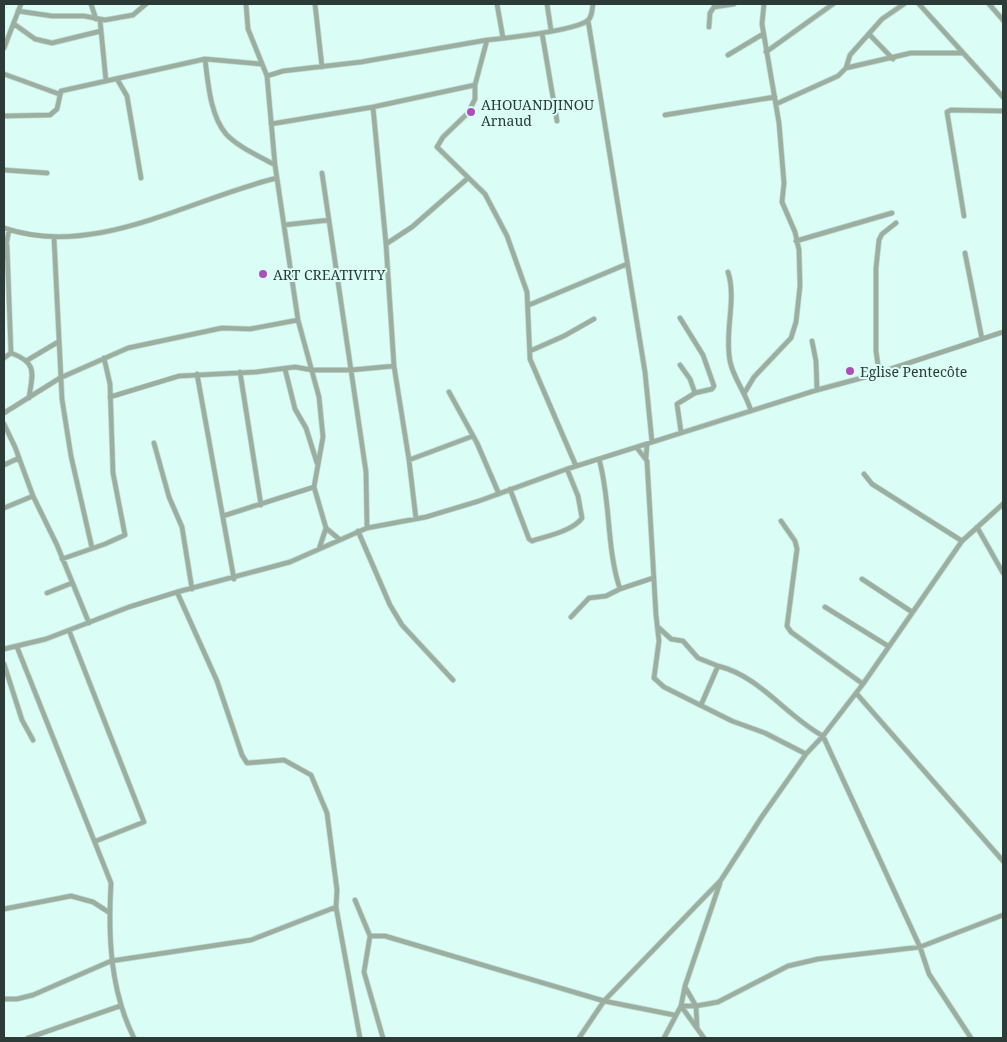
<svg xmlns="http://www.w3.org/2000/svg" width="1007" height="1042" viewBox="0 0 1007 1042" font-family="'Noto Serif',serif">
	<style>
		.lines { fill: none; stroke-linecap: round; stroke-linejoin: round }
		.street-casing { stroke: #bbdbd3; stroke-width: 6 }
		.street { stroke: #9cae9f; stroke-width: 4.5 }
		.poi-dot { fill: #ab4fba; stroke: #dafef5; stroke-width: 2 }
		.labels { text-anchor: middle; dominant-baseline: central; stroke-width: 4; stroke-linejoin: round; paint-order: stroke }
		.poi-label { font-size: 14px; fill: #2c3b37; stroke: #dafef5; text-anchor: start }
	</style>
	<rect width="100%" height="100%" fill="#dafef5"/>
	<g class="lines">
		<defs>
			<path id="street" d="M91,4L96,19
				M246,4L248,29L267,76L275,165L298,320L319,397L323,437L314,487L326,528L339,539
				M315,4L322,67
				M497,4L503,38
				M547,4L551,30
				M919,4L1003,97
				M989,4L1003,20
				M18,11L52,16H84L105,20L133,15L146,4
				M100,20L106,81
				M588,20L645,372L652,442
				M14,24L35,39L52,43L101,31
				M709,27L710,13L714,7L734,4
				M542,33L557,121
				M869,34L893,59
				M4,48L21,4
				M766,52L833,4
				M728,55L763,34
				M205,59C208,82 210,115 226,134C238,147 259,156 275,165
				M846,68L911,53H962
				M4,74L59,94
				M267,76L283,71L361,62L487,40
				M117,79L127,96L141,178
				M776,104L838,76L846,68L850,55L882,19L904,4
				M373,107L386,244L394,366L409,460L416,519
				M665,115L775,97
				M4,116L50,115L57,109L61,91L205,59L261,64
				M271,124L373,107L475,85
				M4,170L47,173
				M322,173L351,370L394,366
				M964,216L947,112L951,110L1003,111
				M284,225L329,220
				M4,228C95,259 189,199 277,178
				M54,238L62,399L71,456L92,548
				M796,241L892,213
				M386,244L412,227L468,178
				M7,245L11,353
				M965,253L982,339
				M4,256L9,230
				M728,272C737,300 724,331 730,361C733,378 746,393 751,411
				M529,305L627,264
				M680,318L703,355L714,386L712,389L695,393L677,404L681,432
				M812,341L816,361L817,390
				M530,351L564,336L594,319
				M11,353C39,363 32,375 29,398
				M4,358L11,353
				M26,361L58,342
				M680,365L690,379L695,393
				M285,369L295,409L306,428L317,463
				M240,372L261,505
				M879,372L876,351V268L879,240L882,234L896,223
				M197,374L234,579
				M449,392L477,443L499,494
				M745,392L754,377L791,338L796,322L800,286L799,250L795,232L782,202L784,183L779,123L762,24L764,4
				M110,397L179,376L256,372L295,367L312,370H351L366,472L367,528
				M4,413L60,378L128,348L222,328L250,329L298,320
				M4,424L15,447L33,496L57,545L89,623
				M154,443L169,497L182,527L192,589
				M637,448L647,461L656,615L659,641L654,678L664,687L732,721L765,733L806,754
				M646,458L647,444
				M599,459C611,501 606,547 620,589L653,578
				M409,460L473,436
				M4,465L19,458
				M576,466L530,359L527,292L507,236L485,194L437,147L443,137L468,113L475,99V85L487,40C506,38 573,31 587,21C592,18 592,10 593,4
				M864,474L872,484L962,541
				M510,489L529,539L532,541C547,536 573,531 582,518L578,496L567,469
				M4,508L33,496
				M223,516L314,487
				M781,521L795,541L797,549L787,626L791,632L863,684
				M977,527L1003,573
				M358,531L390,605L402,625L453,680
				M319,549L326,528
				M62,559L105,544L125,535L113,473L110,384L104,358
				M862,579L912,612
				M177,592L217,681L242,755L247,763L284,760L311,775L327,813L337,890L336,907L360,1038
				M47,593L72,583
				M825,607L888,646
				M571,617L589,598L606,596L620,589
				M659,628L671,639L683,641L698,658L718,666L701,705
				M70,633L144,822L96,841
				M17,647L111,883C108,936 110,990 134,1038
				M4,649L46,639L129,607L177,592L290,562L367,528L426,517L479,501L567,469L817,390L869,376L1003,332
				M4,664L22,720L33,740
				M718,666C760,676 786,716 823,736L920,947L929,974L971,1038
				M856,693L1003,861
				M355,900L370,936L364,972L383,1038
				M4,909L71,896L93,902L110,913
				M370,936H385L604,1001L674,1015
				M685,987L696,1006L697,1027
				M4,999H17L33,995L111,961L251,940L336,907
				M681,1006H696L718,1002L788,966L818,959L920,947L1003,915
				M681,1006L704,1038
				M28,1038L120,1006
				M579,1038L604,1001L721,880L761,818L806,754L823,736L863,684L962,541L1003,504
				M664,1038L681,1006L685,986L720,883"/>
		</defs>
		<use href="#street" class="street-casing"/>
		<use href="#street" class="street"/>
	</g>
	<g class="poi-dot">
		<circle cx="471" cy="112" r="5"/>
		<circle cx="263" cy="274" r="5"/>
		<circle cx="850" cy="371" r="5"/>
	</g>
	<g class="labels">
		<g class="poi-label">
			<text x="481" y="104">AHOUANDJINOU<tspan x="481" dy="16">Arnaud</tspan></text>
			<text x="273" y="274">ART CREATIVITY</text>
			<text x="860" y="371">Eglise Pentecôte</text>
		</g>
	</g>
	<rect width="1007" height="1042" fill="none" stroke="#2c3b37" stroke-width="10"/>
</svg>
